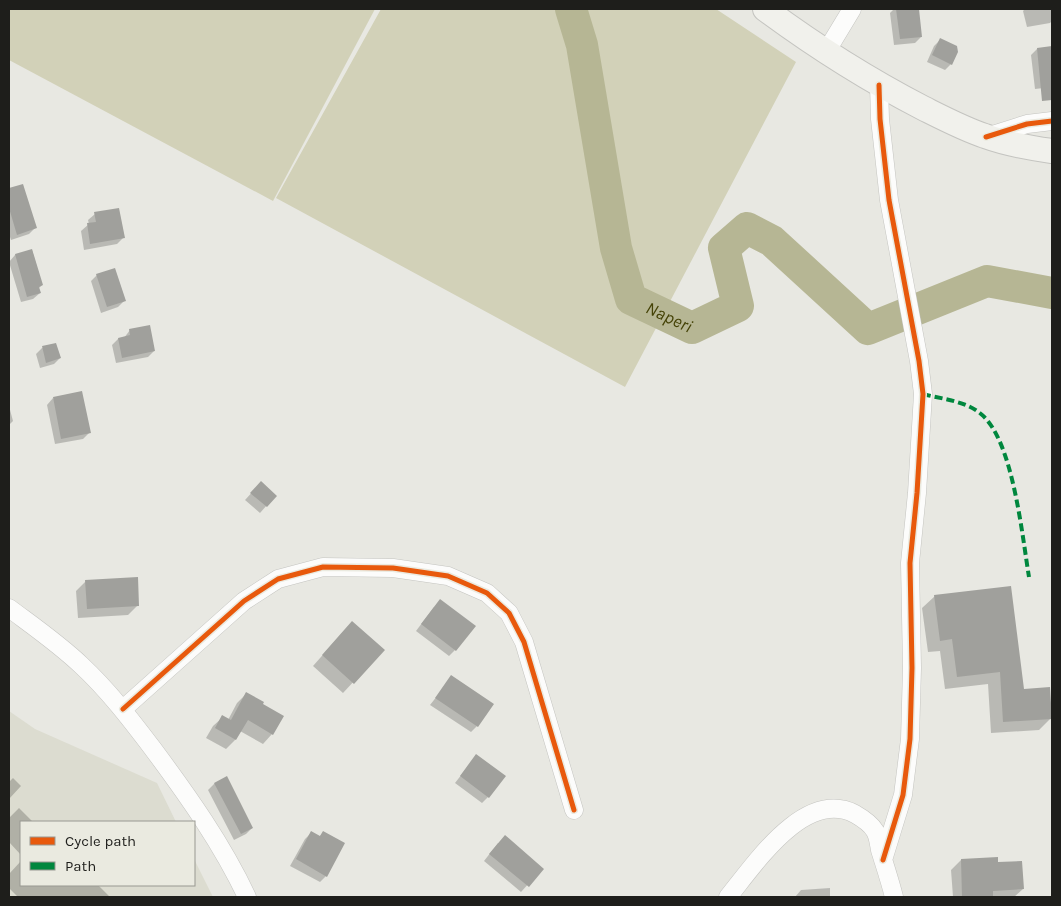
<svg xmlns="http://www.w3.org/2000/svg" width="1061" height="906" viewBox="0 0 1061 906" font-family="Karla,sans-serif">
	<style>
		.built { fill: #dcdcd0 }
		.green { fill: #d2d1b8 }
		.shadow { fill: #0003 }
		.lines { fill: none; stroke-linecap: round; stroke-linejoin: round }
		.river { stroke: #b6b694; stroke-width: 32 }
		.building { fill: #a0a09c }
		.street-casing { stroke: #c4c4c0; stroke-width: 19 }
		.secondary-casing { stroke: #c4c4c0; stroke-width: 26 }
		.street { stroke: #fcfcfb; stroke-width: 18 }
		.secondary { stroke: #f1f1ec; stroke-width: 24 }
		.quiet { stroke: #00873e; stroke-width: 4; stroke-dasharray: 8 4; stroke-linecap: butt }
		.cycleway-casing { stroke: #eaeae0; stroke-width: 8 }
		.cycleway { stroke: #e8590c; stroke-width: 5 }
		.labels { text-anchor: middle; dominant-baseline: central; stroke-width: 5; stroke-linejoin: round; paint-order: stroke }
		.water-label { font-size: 18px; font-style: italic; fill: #454307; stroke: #eaeae0 }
	</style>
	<rect width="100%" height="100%" fill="#e8e8e2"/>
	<path class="built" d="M9,711L35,729L157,783L176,822H21V885H194V859L213,897H9Z"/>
	<path class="green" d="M9,9H375L273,201L9,60Z
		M381,9H716L796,62L625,387L276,198Z"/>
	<path class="shadow" d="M894,9H918L921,37L915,43L894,45L890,13Z
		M1025,9H1052V21L1050,23L1027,27L1023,11Z
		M941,39L951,64L945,70L927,62L934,46Z
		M1052,47V87L1035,89L1031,55L1037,49Z
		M23,186L35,228L29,234L11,240L9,234V190Z
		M95,214L123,238L117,244L84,250L81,231L89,224L88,220Z
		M32,250L42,285L38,289L40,293L33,299L21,302L9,262L15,255Z
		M97,275L124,301L118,307L101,313L91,281Z
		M130,330L154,351L148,357L116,363L112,345L118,339L124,338Z
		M56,345L60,358L54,364L40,368L36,354L42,348Z
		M53,398L89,433L83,439L55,444L47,405Z
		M9,406L13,421L9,425Z
		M255,489L275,496L260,513L245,500Z
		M86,581L138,605L128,615L78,618L76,591Z
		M935,596L1023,690L1051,718L1039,730L991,733L988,684L945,689L940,651L928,652L922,608Z
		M434,607L455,650L449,656L416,631Z
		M343,632L383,650L343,693L313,666Z
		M452,677L477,726L471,732L430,705Z
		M246,694L272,734L263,744L240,731L235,740L226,749L206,738L213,726L223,717L228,720L237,703Z
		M476,756L488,797L482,803L455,783Z
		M13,778L21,786L9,799V782Z
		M226,778L252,828L246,834L234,840L208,790L214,784Z
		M19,808L33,822H21V855L9,842V818Z
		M311,833L319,837L323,833L326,876L320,882L290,866L305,839Z
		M498,843L542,869L521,892L484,861Z
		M961,860L997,863L1023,889L1014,897H953L951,870Z
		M21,861V885H98L110,897H18L9,888V874Z
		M830,888V897H795L801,890Z"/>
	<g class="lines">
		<path class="river" id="s1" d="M571,9L582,45L616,248L631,299L692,328L738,306L724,248L747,228L772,241L868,329L987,281L1052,293"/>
	</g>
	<path class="building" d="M896,9H919L922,37L900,39Z
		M940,38L957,46L958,52L952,65L932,55Z
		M1052,46V100L1042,101L1037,48Z
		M23,184L37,228L17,235L9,208V188Z
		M119,208L125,238L90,244L87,223L96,222L94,212Z
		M32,249L43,285L39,287L41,293L27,297L15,254Z
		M115,268L126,301L107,307L96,274Z
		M150,325L155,351L122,358L118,338L130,335L129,329Z
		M56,343L61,358L46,363L42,346Z
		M82,391L91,433L61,439L53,397Z
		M261,481L277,496L267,507L250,493Z
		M138,577L139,606L87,609L85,580Z
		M1011,586L1024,689L1050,687L1052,719L1003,722L1000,672L957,677L952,639L940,641L934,595Z
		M440,599L476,626L456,651L421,624Z
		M352,621L385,650L354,684L322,655Z
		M451,675L494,704L478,727L435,698Z
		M246,692L264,702L263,704L284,716L273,735L248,720L236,740L215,728L222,715L231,720Z
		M476,754L506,776L489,798L460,776Z
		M227,776L253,828L241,834L214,783Z
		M311,831L320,836L323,831L345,843L327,877L296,859Z
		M505,835L544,869L529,887L489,854Z
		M998,857V862L1022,861L1024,889L993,891V897H962L961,859Z"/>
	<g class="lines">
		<defs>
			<path id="street" d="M826,52L852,9
				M879,85L880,119L889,200L919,361L923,394L917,493L910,563L912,668L910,739L903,795L883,860
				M986,137L1027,124L1052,121
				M9,608C33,626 59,644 81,665C108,690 131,720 153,749C188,796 222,844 247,897
				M123,709L244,601L278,579L323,567L393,568L448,576L487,593L509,613L524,642L574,810
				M728,897C755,864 805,788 855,814C862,818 871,824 875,831C878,836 879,844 880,850C885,866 890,881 894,897"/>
			<path id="secondary" d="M765,9C815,46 867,79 923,108C943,118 964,129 985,136C1007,144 1030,148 1052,151"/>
		</defs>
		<use href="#street" class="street-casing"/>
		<use href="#secondary" class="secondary-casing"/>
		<use href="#street" class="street"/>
		<use href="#secondary" class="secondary"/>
		<path class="quiet" d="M923,394C942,399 966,401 981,414C1013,440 1022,535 1029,577"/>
		<defs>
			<path id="cycleway" d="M879,85L880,119L889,200L919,361L923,394L917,493L910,563L912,668L910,739L903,795L883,860
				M986,137L1027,124L1052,121
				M123,709L244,601L278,579L323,567L393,568L448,576L487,593L509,613L524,642L574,810"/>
		</defs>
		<use href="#cycleway" class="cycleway-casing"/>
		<use href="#cycleway" class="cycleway"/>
	</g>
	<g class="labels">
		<g class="water-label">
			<text stroke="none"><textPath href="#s1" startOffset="339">Naperi</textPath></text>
		</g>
	</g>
	<rect width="1061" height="906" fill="none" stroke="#1e1e1b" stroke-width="20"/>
	<rect x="20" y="821" width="175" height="65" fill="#eaeae0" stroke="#989891"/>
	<rect x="30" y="837" width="25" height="8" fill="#e8590c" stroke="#989891"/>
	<text x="65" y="846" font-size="15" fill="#1e1e1b">Cycle path</text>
	<rect x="30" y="862" width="25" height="8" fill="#00873e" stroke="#989891"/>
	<text x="65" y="871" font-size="15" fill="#1e1e1b">Path</text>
</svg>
